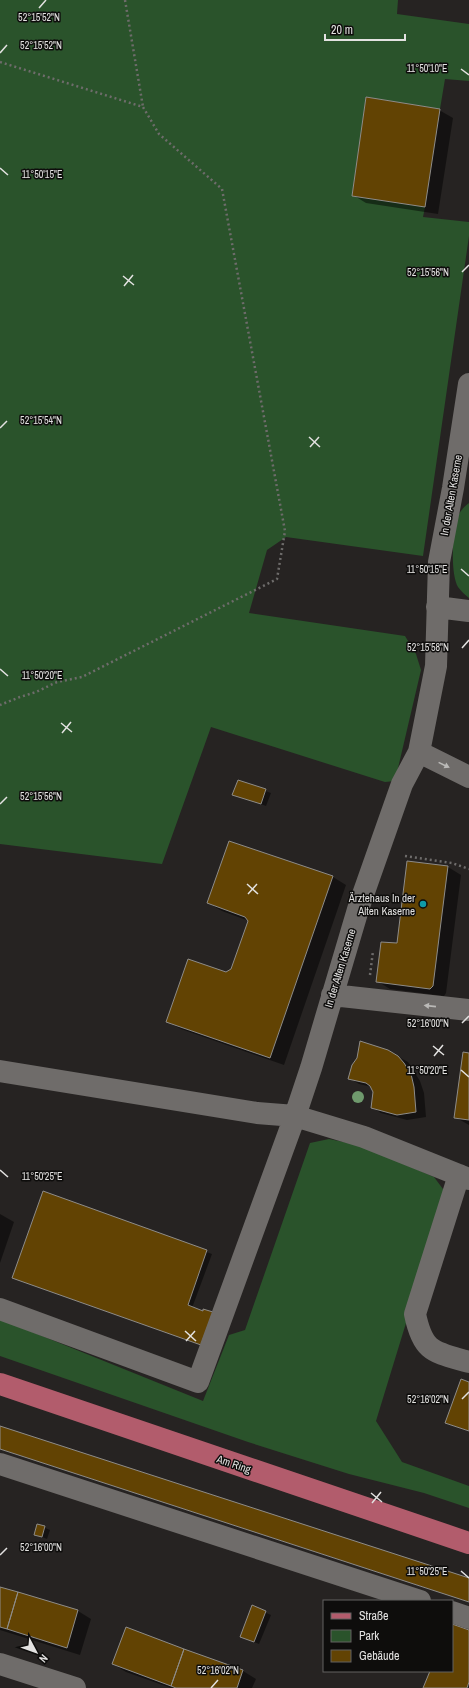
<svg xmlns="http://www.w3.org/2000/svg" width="469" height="1688" viewBox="0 0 469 1688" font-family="'Archivo Narrow',sans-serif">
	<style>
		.green { fill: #2a532b }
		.shadow { fill: #0007 }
		.building { fill: #624303; stroke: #8e8c89 }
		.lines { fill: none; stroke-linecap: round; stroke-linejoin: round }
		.path { stroke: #6e6c6b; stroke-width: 2.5; stroke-dasharray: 2 3; stroke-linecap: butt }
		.minor { stroke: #6f6c6a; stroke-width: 22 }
		.major { stroke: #b25c6c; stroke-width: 22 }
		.tree { fill: #6f9a6d }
		.oneway { fill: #bab9b7 }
		.ticks { fill: none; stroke: #e3e2e1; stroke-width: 1.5 }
		.culture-dot { fill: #0f9aa8; stroke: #0e0d0c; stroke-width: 1.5 }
		.labels { text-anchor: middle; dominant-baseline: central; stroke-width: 3; stroke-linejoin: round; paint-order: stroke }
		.street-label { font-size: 11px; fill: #e3e2e1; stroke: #0e0d0c }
		.poi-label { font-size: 11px; fill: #e3e2e1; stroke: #0e0d0c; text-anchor: end }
		.ticks-label { font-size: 10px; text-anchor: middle; fill: #e3e2e1; stroke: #0e0d0c; stroke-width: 3; stroke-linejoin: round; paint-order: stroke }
	</style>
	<rect width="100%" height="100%" fill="#262322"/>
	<path class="green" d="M0,0H398L397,14L469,24V81L445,79L440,109L366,97L352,196L425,207L423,217L469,222V236L423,556L286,537L267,550L249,613L405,636L416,654L421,670L395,781L385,782L211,727L162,864L0,844Z
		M469,503V598C465,595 461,591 458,587C450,573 452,529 459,514C461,510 465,506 469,503Z
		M329,1139L363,1146L434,1177L443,1189L444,1199L376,1421L402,1462L469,1486V1508L424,1493L349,1474L248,1442L0,1356V1319L203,1401L229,1335L245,1330L310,1143Z"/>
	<path class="shadow" d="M439,110L453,118L438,214L366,203L353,195Z
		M238,781L271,793L266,806L234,794Z
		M230,842L333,877L346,885L284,1065L181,1029L167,1022L232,970L249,921L222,911L208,903Z
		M448,867L461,875L446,993L444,996L390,989L377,981L398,944Z
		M388,1051L408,1062L420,1081L424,1093L426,1117L407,1120L381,1113L372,1107L374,1092L372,1087L359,1084L349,1078Z
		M469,1054V1125L455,1117Z
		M44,1193L212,1254L192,1308L206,1347L18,1280Z
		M0,1214L14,1222L0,1263Z
		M469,1383V1431L446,1423Z
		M0,1427L469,1579V1602L0,1449Z
		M38,1525L50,1530L47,1539L35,1534Z
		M0,1588L78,1611L91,1619L80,1655L0,1630Z
		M253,1607L271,1615L259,1644L246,1639Z
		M113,1664L243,1671L256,1679L252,1688H171L126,1672Z"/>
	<path class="building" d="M366,97L440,109L425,207L352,196Z
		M238,780L266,789L261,804L232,795Z
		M229,841L333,876L270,1058L166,1022L188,959L226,972L231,969L248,921L245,917L207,903Z
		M407,861L448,866L433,986L430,989L376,982L381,942L397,943Z
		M360,1041L388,1050L398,1056L404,1063L411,1074L414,1087L416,1112L397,1115L371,1108L373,1092L370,1086L366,1083L348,1079L352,1065L357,1058Z
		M463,1052L469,1053V1120L454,1118Z
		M43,1191L207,1250L188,1305L203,1311V1309L213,1312L201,1345L12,1278Z
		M461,1379L469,1382V1431L445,1423Z
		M0,1426L469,1578V1602L0,1449Z
		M37,1524L45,1526L42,1537L34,1535Z
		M0,1587L18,1592L7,1629L0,1627Z
		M18,1592L78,1610L67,1648L7,1629Z
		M252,1605L266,1611L254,1642L240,1637Z
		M452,1624L469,1630V1682L467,1688H423L430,1671H452Z
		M126,1627L184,1649L171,1686L112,1664Z
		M184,1649L243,1670L237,1688H176L171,1686Z"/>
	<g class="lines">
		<path class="path" d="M125,0L143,107
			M0,62L143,107L159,134L222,189L285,531L277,579L82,677L57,682L36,692L20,697L0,705
			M405,856L452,863L469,869
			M370,975L373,951"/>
		<path class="minor" d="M469,384L453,488L439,562L436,666L419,752L402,784L359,906L311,1068L295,1116L364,1137L469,1179
			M437,607L469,611
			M419,752L469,777
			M332,995L469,1010
			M0,1071L257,1113L295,1116L198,1382L0,1309
			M459,1175L415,1314C423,1353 434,1352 469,1362
			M0,1464L420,1601
			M452,1612L469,1618
			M0,1664L75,1688"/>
		<path class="major" d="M0,1384L469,1543"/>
	</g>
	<circle class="tree" cx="358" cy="1097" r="6"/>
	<defs><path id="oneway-solid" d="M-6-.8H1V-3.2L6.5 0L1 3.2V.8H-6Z"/></defs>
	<g class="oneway">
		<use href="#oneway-solid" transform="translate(444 765) rotate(26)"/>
		<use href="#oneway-solid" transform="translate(430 1006) rotate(-174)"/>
	</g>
	<path class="ticks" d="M39,8L46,0M0,53L7,45M461,69L469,75M0,168L8,175M462,272L469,265M123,276L134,285M124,286L133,275M0,428L7,421M309,437L320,447M310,447L319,437M461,569L469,576M462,648L469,640M0,669L8,676M61,723L72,732M62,733L71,722M0,804L7,797M247,884L258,894M248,894L257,884M462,1023L469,1016M433,1046L444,1055M434,1056L443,1045M461,1070L469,1077M0,1170L8,1177M185,1331L196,1341M186,1341L195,1331M462,1399L469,1392M371,1493L382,1502M372,1503L381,1492M0,1555L7,1548M461,1571L469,1578M211,1688L218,1680"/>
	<circle class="culture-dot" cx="423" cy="904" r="4"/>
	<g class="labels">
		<g class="street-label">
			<text transform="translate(451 495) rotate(-80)">In der Alten Kaserne</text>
			<text transform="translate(340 968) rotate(-73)">In der Alten Kaserne</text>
			<text transform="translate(234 1464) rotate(19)">Am Ring</text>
		</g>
		<g class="poi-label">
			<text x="415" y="898">Ärztehaus In der<tspan x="415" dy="13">Alten Kaserne</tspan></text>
		</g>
	</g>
	<g class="ticks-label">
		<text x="39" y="21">52°15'52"N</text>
		<text x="41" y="49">52°15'52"N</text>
		<text x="427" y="72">11°50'10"E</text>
		<text x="42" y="178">11°50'15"E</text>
		<text x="428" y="276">52°15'56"N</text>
		<text x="41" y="424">52°15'54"N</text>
		<text x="427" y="573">11°50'15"E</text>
		<text x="428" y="651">52°15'58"N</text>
		<text x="42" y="679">11°50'20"E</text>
		<text x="41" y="800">52°15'56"N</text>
		<text x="428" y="1027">52°16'00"N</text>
		<text x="427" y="1074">11°50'20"E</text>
		<text x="42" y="1180">11°50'25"E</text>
		<text x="428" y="1403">52°16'02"N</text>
		<text x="41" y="1551">52°16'00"N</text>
		<text x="427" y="1575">11°50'25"E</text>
		<text x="218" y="1674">52°16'02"N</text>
	</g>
	<rect x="323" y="1600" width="130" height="72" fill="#0e0d0c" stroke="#636261"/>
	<rect x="331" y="1613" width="20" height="6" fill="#b25c6c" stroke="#636261"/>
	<text x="359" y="1620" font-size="12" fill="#e3e2e1">Straße</text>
	<rect x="331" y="1630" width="20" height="12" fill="#2a532b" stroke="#636261"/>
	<text x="359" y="1640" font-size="12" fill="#e3e2e1">Park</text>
	<rect x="331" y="1650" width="20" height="12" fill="#624303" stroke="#636261"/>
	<text x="359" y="1660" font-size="12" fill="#e3e2e1">Gebäude</text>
	<g transform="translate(36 1652) rotate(131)" stroke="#0e0d0c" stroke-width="3" paint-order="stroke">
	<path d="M0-3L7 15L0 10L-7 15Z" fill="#e3e2e1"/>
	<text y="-6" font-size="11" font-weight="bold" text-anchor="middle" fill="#e3e2e1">N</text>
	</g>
	<path d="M325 34v6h80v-6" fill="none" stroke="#e3e2e1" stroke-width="2"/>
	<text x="331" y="34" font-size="12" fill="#e3e2e1" stroke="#0e0d0c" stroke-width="3" paint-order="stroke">20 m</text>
</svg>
